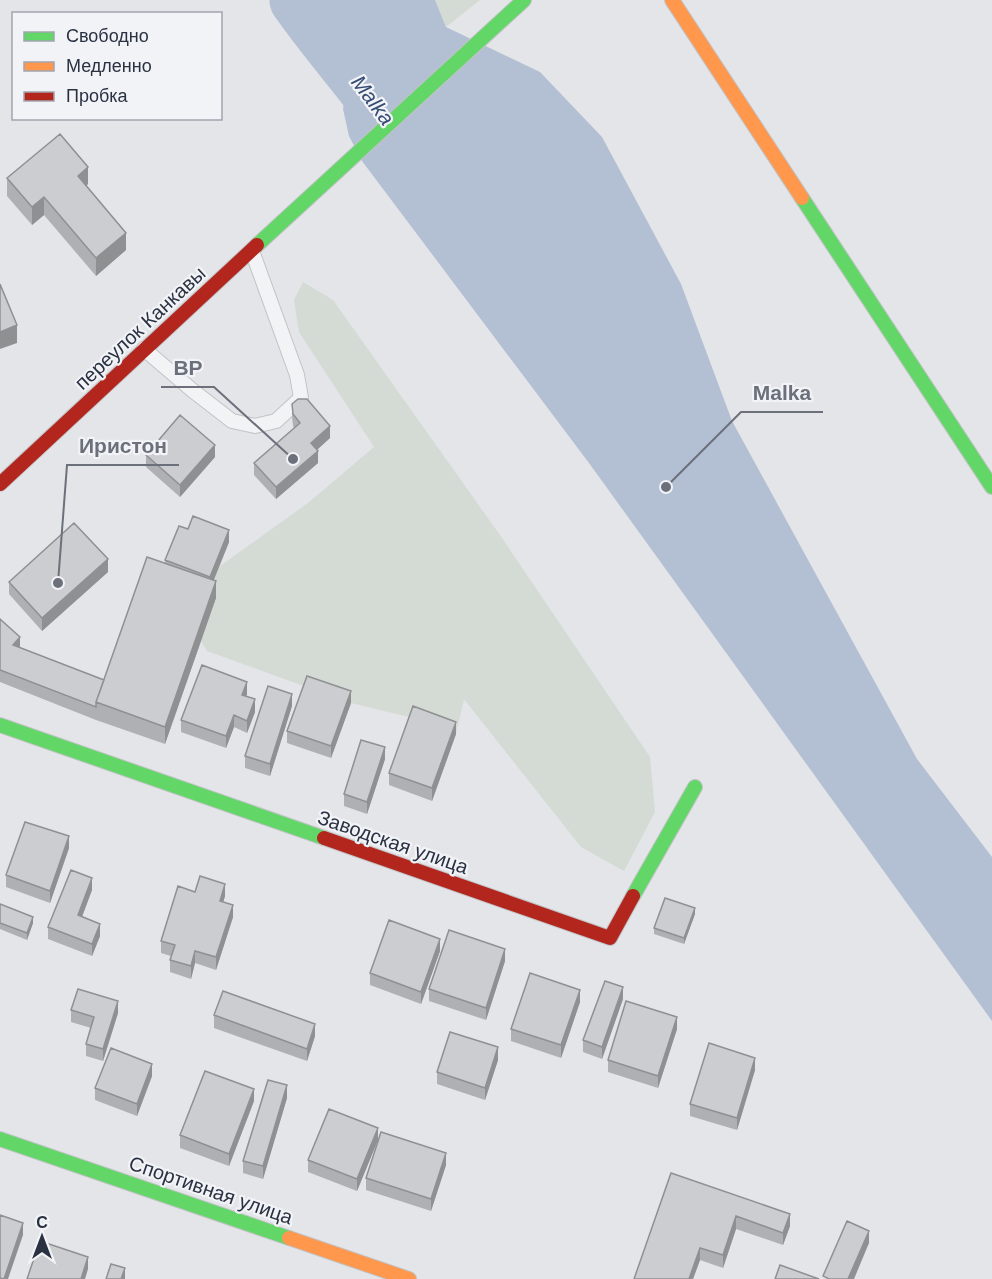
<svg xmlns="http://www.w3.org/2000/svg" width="992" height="1279" viewBox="0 0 992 1279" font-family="Arial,sans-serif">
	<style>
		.green { fill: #d3dbd4 }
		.water { fill: #b3bfd2 }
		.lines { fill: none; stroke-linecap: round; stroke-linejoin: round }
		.river { stroke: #b3bfd2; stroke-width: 57 }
		.lane-casing { stroke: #c1c3c6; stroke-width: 16 }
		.fast-casing { stroke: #c1c3c6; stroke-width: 16 }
		.slow-casing { stroke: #c1c3c6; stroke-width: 16 }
		.jam-casing { stroke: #c1c3c6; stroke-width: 16 }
		.lane { stroke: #f2f3f5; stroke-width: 14 }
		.fast { stroke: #63d668; stroke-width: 14 }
		.slow { stroke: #ff974d; stroke-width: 14 }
		.jam { stroke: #b3261e; stroke-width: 14 }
		.wall { fill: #afb0b3 }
		.shaded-wall { fill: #8e9092 }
		.building { fill: #cbcdd0; stroke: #8e9092; stroke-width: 1.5 }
		.labels { text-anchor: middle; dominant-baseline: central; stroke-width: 4.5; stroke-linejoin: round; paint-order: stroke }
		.street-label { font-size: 20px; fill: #2a3141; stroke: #f1f3f7 }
		.water-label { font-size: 21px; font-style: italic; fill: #364c73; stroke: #f1f3f7 }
		.leader { fill: none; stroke: #6b707b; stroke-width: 2 }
		.callout-dot { fill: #6b707b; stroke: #f1f3f7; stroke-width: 2 }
		.callout-label { font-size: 21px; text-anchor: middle; font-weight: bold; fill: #6b707b; stroke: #f1f3f7; stroke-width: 4.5; stroke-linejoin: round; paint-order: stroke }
	</style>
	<rect width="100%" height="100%" fill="#e3e5e8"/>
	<path class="green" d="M435,0H480L446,27Z
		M303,282L333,300L502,538L650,757L655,812L624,871L581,847L464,699L456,734L413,718L351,703L207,651L201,641L216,599L210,589L220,566L308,503L374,447L299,332L294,300Z"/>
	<path class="water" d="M298,0H435L446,27L540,72L602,137L681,284L732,421L917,759L992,857V1021L589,463L362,161L349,136L343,109L347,84L343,56L324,37Z"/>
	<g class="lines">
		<path class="river" d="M298,0C326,40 358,76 387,115"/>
		<defs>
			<path id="lane" d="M144,349L192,390L232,421L255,426L276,421L301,398L297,375L252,251"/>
			<path id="fast" d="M802,198L992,487
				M257,245L524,0
				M0,725L324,838
				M633,896L695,787
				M0,1139L289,1238"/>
			<path id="slow" d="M672,0L802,198
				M289,1238L409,1279"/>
			<path id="jam" d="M0,484L257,245
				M324,838L610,938L633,896"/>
		</defs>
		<use href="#lane" class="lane-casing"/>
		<use href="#fast" class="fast-casing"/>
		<use href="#slow" class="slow-casing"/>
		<use href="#jam" class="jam-casing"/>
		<use href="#lane" class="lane"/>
		<use href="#fast" class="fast"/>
		<use href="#slow" class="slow"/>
		<use href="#jam" class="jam"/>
	</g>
	<path class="wall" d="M7,178L88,184L86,186L126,250L96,276L44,215L32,225L7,196Z
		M292,404L330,438L317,450L318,463L276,499L254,475V463L294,428L293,426L292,416Z
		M146,455L215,457L180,497L146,467Z
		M229,542L214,580L216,598L165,744L96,720L0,682V619L20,647L104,680L165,563V560Z
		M108,572L42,631L9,594V582Z
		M247,694L246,696L255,712L247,733L234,727L226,748L181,732V720Z
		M351,703L331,758L287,743V731Z
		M292,706L270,776L245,768V756Z
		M456,734L432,801L389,785V773Z
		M385,759L367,814L344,806V794Z
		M69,848L50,903L6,887V875Z
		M92,890L82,917L100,936L92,956L48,939V927Z
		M195,892L225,896L223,902L233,917L216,970L195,963L191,979L170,972V960L171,956L161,953V941Z
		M0,904L33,923L27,940L0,929Z
		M695,914L684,944L654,934V928Z
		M440,951L421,1004L370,985V973Z
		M505,961L486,1020L429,1001V989Z
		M623,999L602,1059L583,1052V1040Z
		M580,1002L561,1058L511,1041V1029Z
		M71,1010L118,1013L103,1061L86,1056V1044L91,1028L71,1022Z
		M214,1015L315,1036L307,1061L214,1028Z
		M677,1029L658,1088L608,1072V1060Z
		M498,1060L485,1100L437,1084V1072Z
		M755,1070L737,1130L690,1116V1104Z
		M152,1076L137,1116L95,1100V1088Z
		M287,1098L263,1179L243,1173V1161Z
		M254,1101L229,1166L180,1148V1135Z
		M378,1140L357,1191L308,1172V1160Z
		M446,1165L431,1211L366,1190V1178Z
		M671,1173L790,1226L783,1245L736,1229L723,1268L700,1260L693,1279H634Z"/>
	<path class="shaded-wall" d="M88,167V184L78,193V176Z
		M44,197V215L32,225V207Z
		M126,233V250L96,276V258Z
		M17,325V343L0,349V332Z
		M330,426V438L311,455V443Z
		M215,445V457L180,497V485Z
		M318,451V463L276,499V487Z
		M229,530V542L210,589V577Z
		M108,559V572L42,631V618Z
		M216,581V598L165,744V727Z
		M20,637V649L13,645Z
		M247,682V694L242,707V695Z
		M351,691V703L331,758V746Z
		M292,694V706L270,776V764Z
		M255,699V712L247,733V721Z
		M234,715V727L226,748V736Z
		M456,722V734L432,801V788Z
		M385,747V759L367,814V802Z
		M69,836V848L50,903V891Z
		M92,878V890L78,927V915Z
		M225,884V896L220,913V901Z
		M233,905V917L216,970V957Z
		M695,908V914L684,944V938Z
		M33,917V923L27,940V933Z
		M100,924V936L92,956V944Z
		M440,939V951L421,1004V992Z
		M505,949V961L486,1020V1008Z
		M195,951V963L191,979V966Z
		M623,987V999L602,1059V1047Z
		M580,990V1002L561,1058V1045Z
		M118,1001V1013L103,1061V1049Z
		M677,1017V1029L658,1088V1076Z
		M315,1024V1036L307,1061V1049Z
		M498,1047V1060L485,1100V1088Z
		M755,1058V1070L737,1130V1118Z
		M152,1064V1076L137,1116V1104Z
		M287,1085V1098L263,1179V1166Z
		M254,1089V1101L229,1166V1154Z
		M378,1128V1140L357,1191V1179Z
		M446,1153V1165L431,1211V1199Z
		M790,1214V1226L783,1245V1233Z
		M736,1216V1229L723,1268V1255Z
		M23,1223V1235L8,1279H4Z
		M869,1231V1243L854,1279H848Z
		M700,1248V1260L693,1279H689Z
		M88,1257V1269L85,1279H81Z
		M125,1268V1279H121Z"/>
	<path class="building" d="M60,134L88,167L78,176L126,233L96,258L44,197L32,207L7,178Z
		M0,284L17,325L0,332Z
		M298,399H307L330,426L311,443L318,451L276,487L254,463L300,423L293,414L292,404Z
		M180,415L215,445L180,485L146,455Z
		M193,516L229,530L210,577L165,560L179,526L188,529Z
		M74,523L108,559L42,618L9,582Z
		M147,557L216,581L165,727L96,702Z
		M0,619L20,637L13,645L104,680L96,702V707L0,670Z
		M202,665L247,682L242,695L255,699L247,721L234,715L226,736L181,720Z
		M307,676L351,691L331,746L287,731Z
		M268,686L292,694L270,764L245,756Z
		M413,706L456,722L432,788L389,773Z
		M361,740L385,747L367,802L344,794Z
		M25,822L69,836L50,891L6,875Z
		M71,870L92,878L78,915L100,924L92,944L48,927Z
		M200,876L225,884L220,901L233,905L216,957L195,951L191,966L170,960L175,945L161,941L178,886L195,892Z
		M665,898L695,908L684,938L654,928Z
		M0,904L33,917L27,933L0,923Z
		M389,920L440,939L421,992L370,973Z
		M449,930L505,949L486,1008L429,989Z
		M530,973L580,990L561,1045L511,1029Z
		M605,981L623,987L602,1047L583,1040Z
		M78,989L118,1001L103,1049L86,1044L94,1017L71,1010Z
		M223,991L315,1024L307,1049L214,1015Z
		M626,1001L677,1017L658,1076L608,1060Z
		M450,1032L498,1047L485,1088L437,1072Z
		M709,1043L755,1058L737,1118L690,1104Z
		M111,1048L152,1064L137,1104L95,1088Z
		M205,1071L254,1089L229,1154L180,1135Z
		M268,1080L287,1085L263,1166L243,1161Z
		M329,1109L378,1128L357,1179L308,1160Z
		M381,1132L446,1153L431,1199L366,1178Z
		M671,1173L790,1214L783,1233L736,1216L723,1255L700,1248L689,1279H634Z
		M0,1215L23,1223L4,1279L0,1278Z
		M847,1221L869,1231L848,1279H829L823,1276Z
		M40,1241L88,1257L81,1279H27Z
		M111,1264L125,1268L121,1279H106Z
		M780,1265L819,1279H775Z"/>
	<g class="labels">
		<g class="street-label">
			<text transform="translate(140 328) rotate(-43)">переулок Канкавы</text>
			<text transform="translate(393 842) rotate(19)">Заводская улица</text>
			<text transform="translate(211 1190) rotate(19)">Спортивная улица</text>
		</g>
		<g class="water-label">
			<text transform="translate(373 100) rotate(53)">Malka</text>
		</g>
	</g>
	<path class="leader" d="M293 459L214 387H161M666 487L741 412H823M58 583L67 465H179"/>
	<g class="callout-dot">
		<circle cx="293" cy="459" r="6"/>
		<circle cx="666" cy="487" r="6"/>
		<circle cx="58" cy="583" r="6"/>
	</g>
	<g class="callout-label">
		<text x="188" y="375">BP</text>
		<text x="782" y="400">Malka</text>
		<text x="123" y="453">Иристон</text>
	</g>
	<rect x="12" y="12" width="210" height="108" fill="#f1f3f7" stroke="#a1a5ae" stroke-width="1.5"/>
	<rect x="24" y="32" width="30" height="9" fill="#63d668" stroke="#a1a5ae" stroke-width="1.5"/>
	<text x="66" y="42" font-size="18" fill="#2a3141">Свободно</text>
	<rect x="24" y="62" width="30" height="9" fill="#ff974d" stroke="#a1a5ae" stroke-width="1.5"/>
	<text x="66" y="72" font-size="18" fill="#2a3141">Медленно</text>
	<rect x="24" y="92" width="30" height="9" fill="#b3261e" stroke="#a1a5ae" stroke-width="1.5"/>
	<text x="66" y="102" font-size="18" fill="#2a3141">Пробка</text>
	<g transform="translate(42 1237)" stroke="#f1f3f7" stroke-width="4.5" paint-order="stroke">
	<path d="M0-4.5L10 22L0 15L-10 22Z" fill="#2a3141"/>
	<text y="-9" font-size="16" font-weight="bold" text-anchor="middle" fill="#2a3141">С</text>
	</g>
</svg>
